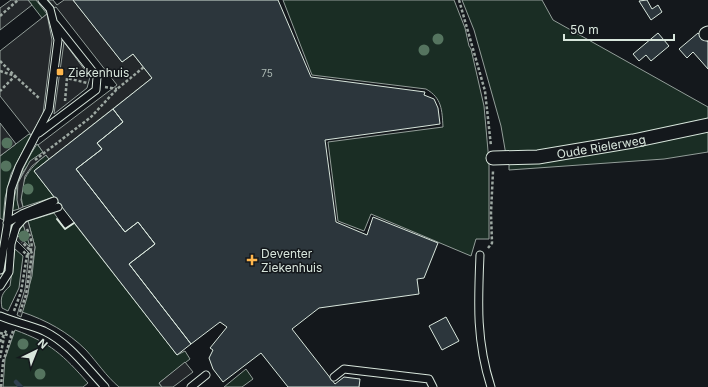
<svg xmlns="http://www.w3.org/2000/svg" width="708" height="387" viewBox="0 0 708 387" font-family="Inter,sans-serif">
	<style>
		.green { fill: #1a2d24; stroke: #939e99 }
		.parking { fill: #24282b; stroke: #939e99 }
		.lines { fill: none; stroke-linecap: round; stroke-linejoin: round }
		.stream { stroke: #2f3f4d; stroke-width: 4.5 }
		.building { fill: #2c363c; stroke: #d8e6dc }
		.service-casing { stroke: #d8e6dc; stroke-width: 9 }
		.minor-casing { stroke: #d8e6dc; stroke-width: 15 }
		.path { stroke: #9da8a2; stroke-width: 2.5; stroke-dasharray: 3 2; stroke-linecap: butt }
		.service { stroke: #14181c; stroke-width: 7 }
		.minor { stroke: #14181c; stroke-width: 13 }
		.wall { stroke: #d8e6dc; stroke-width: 2 }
		.tree { fill: #55745f }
		.poi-dot { fill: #ffb74d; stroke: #14181c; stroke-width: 1.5 }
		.labels { text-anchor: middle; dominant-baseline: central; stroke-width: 3; stroke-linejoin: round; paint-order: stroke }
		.number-label { font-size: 10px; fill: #adbab4 }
		.poi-label { font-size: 12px; fill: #d8e6dc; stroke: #14181c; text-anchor: start }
		.street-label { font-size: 12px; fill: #d8e6dc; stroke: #14181c }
	</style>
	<rect width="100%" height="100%" fill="#14181c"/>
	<path class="green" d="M28,0H36L47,14L42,18Z
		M283,0H454L465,28L469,46L471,49L484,106L489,162V239H476L471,256L371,214L364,231L338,221L328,142L443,127C442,110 442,98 426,89L312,75Z
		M462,0H542L553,20L708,107V120L578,148L506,155L501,126L474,30Z
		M708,127V152L664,159L509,170V162Z
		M29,134L31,135L11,174L5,198L3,220L0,218V156Z
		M37,144L43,152C22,167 13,183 19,209L12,211C16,183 22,167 37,144Z
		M46,155L49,159L34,171L54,197L23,207C17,184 28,169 46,155Z
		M54,213L65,229L74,223L177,355L185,351L190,359L159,383L162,387H119C106,376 97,362 86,350C68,332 46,320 22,312L32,276L35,247L28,221Z
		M23,224L30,244V247L17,235Z
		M15,249L23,256L19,288L8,311L2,308C0,297 2,293 10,286Z
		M15,330C51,343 63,355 88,383L83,387H3L5,359Z
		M246,369L253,379L242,387H224Z"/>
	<path class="parking" d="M11,0H28L32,5L0,30V8Z
		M48,0H53L57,5L64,0H73L122,62L133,54L152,78L49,159L46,155L32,166L25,176L21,200L23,207L19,209L17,200L18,183L30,161L43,152L38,145L117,85L56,7L54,8Z
		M47,14L52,40L43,114L31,135L0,96V51Z
		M64,42L90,77L87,88L54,114Z
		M0,123L16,144L0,156Z
		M28,221L35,247L28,294L21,317L17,315L25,289L29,253L16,240L17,235L30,247L23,224Z
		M185,362L193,372L173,387H162L159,383Z"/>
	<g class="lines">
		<path class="stream" d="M16,382L21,387"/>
	</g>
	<path class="building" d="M73,0H278L311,77L425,92L424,95L434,99L438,108L440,124L325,140L336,222L367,235L373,217L438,243L424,278L417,279L419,294L319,308L292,329L335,384L344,377L360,379L359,387H288L261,353L223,382L213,369L209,358L213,350L210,348L227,327L220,322L191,344L129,264L155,244L138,222L125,232L76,169L102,149L97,143L123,122L113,109L152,78L133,54L122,62Z
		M647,0L652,9L658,5L662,12L651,20L639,1Z
		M658,33L669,46L651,61L646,55L639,61L633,54Z
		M698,33L708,42V69L693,52L687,58L679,49Z
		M113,109L123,122L97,143L102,149L76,169L125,232L138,222L155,244L129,264L191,344L177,355L34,171Z
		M446,317L459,341L442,350L429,326Z"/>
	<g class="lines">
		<defs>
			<path id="service" d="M39,133L96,90L97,77L55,24
				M7,223L22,214L54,201
				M480,255C478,302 476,341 491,387
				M0,270L7,227L11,189L19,167L49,110L58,40L50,9L42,0
				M0,286L9,272L11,244L16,227L24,218L58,207
				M0,316C14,322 30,325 44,331C69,343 86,367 105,387
				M334,377L344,369L429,379L433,387
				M191,387L206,375"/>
			<g id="minor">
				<path d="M706,34L708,33"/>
				<path id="s1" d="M493,158L538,157L633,141L708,125"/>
			</g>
		</defs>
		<use href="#service" class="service-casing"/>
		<use href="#minor" class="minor-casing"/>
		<path class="path" d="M459,0L485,91L491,146
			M0,16L18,0
			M0,61L15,76L0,91
			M0,71L15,76L40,99
			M105,87L117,89
			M65,101L67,78L87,83
			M35,160L91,117L117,89L144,67
			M488,248L492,243L491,213L493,171
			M27,255C35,247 31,239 27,229
			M14,311L21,292L27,255L22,250
			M20,312L26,295L32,254L31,251L22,242
			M0,333L11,336
			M0,342L7,329
			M0,358L4,337
			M1,387L3,362L13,331"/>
		<use href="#service" class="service"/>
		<use href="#minor" class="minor"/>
		<path class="wall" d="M57,219L65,229L74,223"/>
	</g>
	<g class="tree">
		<circle cx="438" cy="39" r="5.5"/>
		<circle cx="424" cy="50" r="5.5"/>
		<circle cx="7" cy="143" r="5.5"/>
		<circle cx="6" cy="166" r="5.5"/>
		<circle cx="28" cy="189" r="5.5"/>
		<circle cx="24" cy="236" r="5.5"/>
		<circle cx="23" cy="344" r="5.5"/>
		<circle cx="40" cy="374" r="5.5"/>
	</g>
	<g class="poi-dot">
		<rect x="56" y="68" width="8" height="8" rx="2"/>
		<path d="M250 254h4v4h4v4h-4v4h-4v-4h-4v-4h4z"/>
	</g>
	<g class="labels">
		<g class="number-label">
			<text x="267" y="73">75</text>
		</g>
		<g class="poi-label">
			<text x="68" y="72">Ziekenhuis</text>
			<text x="261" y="253">Deventer<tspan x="261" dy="14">Ziekenhuis</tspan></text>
		</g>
		<g class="street-label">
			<text stroke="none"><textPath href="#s1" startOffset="109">Oude Rielerweg</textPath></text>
		</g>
	</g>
	<g transform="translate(36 351) rotate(43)" stroke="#14181c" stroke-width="3" paint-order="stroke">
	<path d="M0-3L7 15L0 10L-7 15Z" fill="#d8e6dc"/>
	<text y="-6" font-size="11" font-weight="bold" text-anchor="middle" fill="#d8e6dc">N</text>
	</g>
	<path d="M564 34v6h110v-6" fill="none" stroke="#d8e6dc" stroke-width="2"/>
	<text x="570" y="34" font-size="12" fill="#d8e6dc" stroke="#14181c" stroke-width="3" paint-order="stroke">50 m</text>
</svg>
